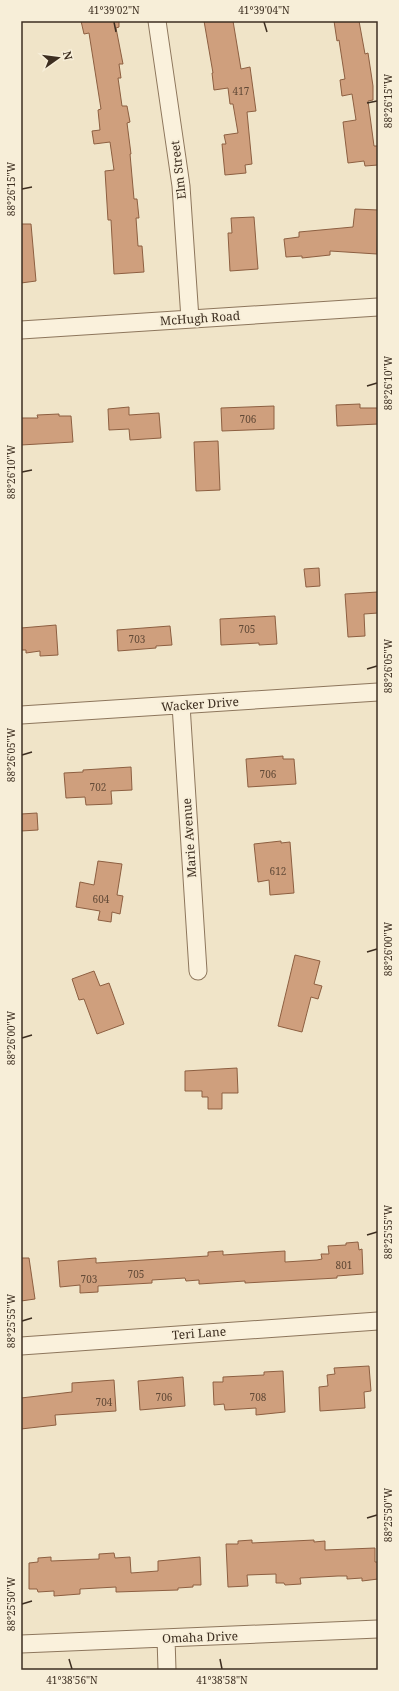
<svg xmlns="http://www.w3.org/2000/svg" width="399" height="1691" viewBox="0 0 399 1691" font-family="'Noto Serif',serif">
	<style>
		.building { fill: #cf9f7d; stroke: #8d5f41 }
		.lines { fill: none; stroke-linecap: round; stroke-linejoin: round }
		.minor-casing { stroke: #8d765c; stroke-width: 19 }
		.minor { stroke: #faf1dc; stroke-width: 17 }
		.ticks { fill: none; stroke: #3d2e20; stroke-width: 1.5 }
		.labels { text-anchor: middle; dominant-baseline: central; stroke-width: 3.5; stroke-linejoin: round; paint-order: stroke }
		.number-label { font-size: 10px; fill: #624a37 }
		.street-label { font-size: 12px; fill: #3d2e20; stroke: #f7eed8 }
		.neatline { fill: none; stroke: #3d2e20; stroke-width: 1.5 }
		.ticks-label { font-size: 10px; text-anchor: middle; fill: #3d2e20 }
	</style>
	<rect width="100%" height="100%" fill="#f0e4c8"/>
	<path class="building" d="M81,21H119V27L116,28L123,64H119L121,78H118L122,106H127L130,122L127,123L131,154H130L134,199H137L139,218H136L138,246H142L144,272L114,274L111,220H108L105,171L114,170L110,142L94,144L92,131L100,130L98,110L101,109L89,33L84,34Z
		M204,21H233L241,69L250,67L256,111L247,112L252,164L245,165L246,173L225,175L222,144H226L224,135L238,133L233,104H230L228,88L214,90L212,73H213Z
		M334,21H359L365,54L368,53L373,86V100L368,101L374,146H378V165L365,166L364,161L348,163L343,122L356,120L352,94L342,96L340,80L345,79L339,40L337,41Z
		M355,209L378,210L377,254L330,251V255L302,258V256L286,257L284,239L299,237V232L353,227Z
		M254,217L258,269L230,271L228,233H232L231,218Z
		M21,224H31L36,281L21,283Z
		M360,404V408H378V424L337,426L336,405Z
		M274,406V429L222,431L221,408Z
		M129,407V415L159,413L161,438L130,440L129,429L109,430L108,409Z
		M59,414V416H71L73,442L21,445V418H38L37,415Z
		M218,441L220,490L196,491L194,442Z
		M319,568L320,586L306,587L304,569Z
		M378,592V613L364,614L365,636L348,637L345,594Z
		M275,616L277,644L259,645V643L221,645L220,619Z
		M56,625L58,655L40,656V651L26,653V650H21V628Z
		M170,626L172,645L156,646V648L118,651L117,630Z
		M283,756V759H294L296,784L248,787L246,759Z
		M131,767L132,790L111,791L112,804L86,805L85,797L66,798L64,773L83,772V770Z
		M37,813L38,830L21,831V814Z
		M281,841V843L290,842L294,893L270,895L269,880L258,882L254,844Z
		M98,861L122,864L117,895L123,896L120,914L112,912L111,922L98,920L100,911L76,907L80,882L94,885Z
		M295,955L320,961L314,984L322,986L318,999L311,997L302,1032L278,1026Z
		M94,971L100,986L109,983L124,1024L97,1034L84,999L79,1000L72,979Z
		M237,1068L238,1093H222V1109H208V1097H202V1091H185V1071Z
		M358,1242L359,1250L362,1249L363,1274L337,1276V1278L245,1283V1281L199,1284V1280L186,1281L185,1278L152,1280V1283L98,1286V1292L80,1293V1285L60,1287L58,1261L96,1258V1263L208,1256V1252L223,1251V1255L285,1251V1262L317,1260L322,1259L321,1254H329L328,1246L346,1245V1243Z
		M21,1258H29L35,1299L21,1301Z
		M369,1366L371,1391L364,1392L365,1408L320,1411L319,1387L328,1386L327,1375L335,1374L334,1368Z
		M283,1371L285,1412L256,1415V1408L225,1410L224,1404L214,1405L213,1382H223V1377L264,1375V1372Z
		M183,1377L185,1406L140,1410L138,1381Z
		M114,1380L116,1411L55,1415L56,1425L21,1429V1398L72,1392V1383Z
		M252,1540V1543L314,1540V1542L325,1541V1550L375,1548V1562H378V1579L362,1581V1578L347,1579V1576H338L300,1578L301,1584L285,1585L284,1583H276V1574L247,1575L248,1586L228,1587L226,1544H238V1541Z
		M114,1553L115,1558L130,1557L131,1573L158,1571V1561L200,1557L201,1585H193V1587L178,1588V1590L116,1592V1587L80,1589V1594L54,1596V1591L38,1592L37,1589H29V1563L38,1562V1558L51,1557V1561L99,1559V1554Z"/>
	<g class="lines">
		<defs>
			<path id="minor" d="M157,21L181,186L190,319
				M21,330L378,307
				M181,705L198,971
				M21,715L378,692
				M21,1346L378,1321
				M166,1638L167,1670
				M21,1644L378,1629"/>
		</defs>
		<use href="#minor" class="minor-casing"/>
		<use href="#minor" class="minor"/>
	</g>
	<path class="ticks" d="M114,22L116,32M264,22L267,32M367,103L377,101M22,189L32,187M367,386L377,383M22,472L32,470M367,669L377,666M22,755L32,752M367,952L377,949M22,1038L32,1035M367,1235L377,1232M22,1321L32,1318M367,1518L377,1515M22,1604L32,1601M69,1659L72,1669M220,1659L222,1669"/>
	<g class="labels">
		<g class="number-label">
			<text x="241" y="91">417</text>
			<text x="248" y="419">706</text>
			<text x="247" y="629">705</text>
			<text x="137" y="639">703</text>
			<text x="268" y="774">706</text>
			<text x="98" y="787">702</text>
			<text x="278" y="871">612</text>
			<text x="101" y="899">604</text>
			<text x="344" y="1265">801</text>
			<text x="136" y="1274">705</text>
			<text x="89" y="1279">703</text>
			<text x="164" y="1397">706</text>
			<text x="258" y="1397">708</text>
			<text x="104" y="1402">704</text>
		</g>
		<g class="street-label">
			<text transform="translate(178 170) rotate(-97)">Elm Street</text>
			<text transform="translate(200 318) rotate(-4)">McHugh Road</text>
			<text transform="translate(200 704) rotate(-4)">Wacker Drive</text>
			<text transform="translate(189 838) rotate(-94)">Marie Avenue</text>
			<text transform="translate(199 1333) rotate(-4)">Teri Lane</text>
			<text transform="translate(200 1637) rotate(-2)">Omaha Drive</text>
		</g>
	</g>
	<rect width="399" height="1691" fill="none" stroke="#f7eed8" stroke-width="44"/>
	<g transform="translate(58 58) rotate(76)" stroke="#f7eed8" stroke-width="3" paint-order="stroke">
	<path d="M0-3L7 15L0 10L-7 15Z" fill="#3d2e20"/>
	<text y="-6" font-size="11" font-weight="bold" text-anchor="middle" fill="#3d2e20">N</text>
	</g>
	<rect x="22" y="22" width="355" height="1647" class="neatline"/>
	<g class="ticks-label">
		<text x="114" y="14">41°39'02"N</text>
		<text x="264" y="14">41°39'04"N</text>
		<text transform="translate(388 101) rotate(-90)" y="4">88°26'15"W</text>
		<text transform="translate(11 189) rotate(-90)" y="4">88°26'15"W</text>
		<text transform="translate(388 383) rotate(-90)" y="4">88°26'10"W</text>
		<text transform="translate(11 472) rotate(-90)" y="4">88°26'10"W</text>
		<text transform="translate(388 666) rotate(-90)" y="4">88°26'05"W</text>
		<text transform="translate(11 755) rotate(-90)" y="4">88°26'05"W</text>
		<text transform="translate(388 949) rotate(-90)" y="4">88°26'00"W</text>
		<text transform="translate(11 1038) rotate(-90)" y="4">88°26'00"W</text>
		<text transform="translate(388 1232) rotate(-90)" y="4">88°25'55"W</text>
		<text transform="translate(11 1321) rotate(-90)" y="4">88°25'55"W</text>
		<text transform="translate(388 1515) rotate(-90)" y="4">88°25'50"W</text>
		<text transform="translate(11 1604) rotate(-90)" y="4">88°25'50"W</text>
		<text x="72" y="1684">41°38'56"N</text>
		<text x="222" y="1684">41°38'58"N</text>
	</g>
</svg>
